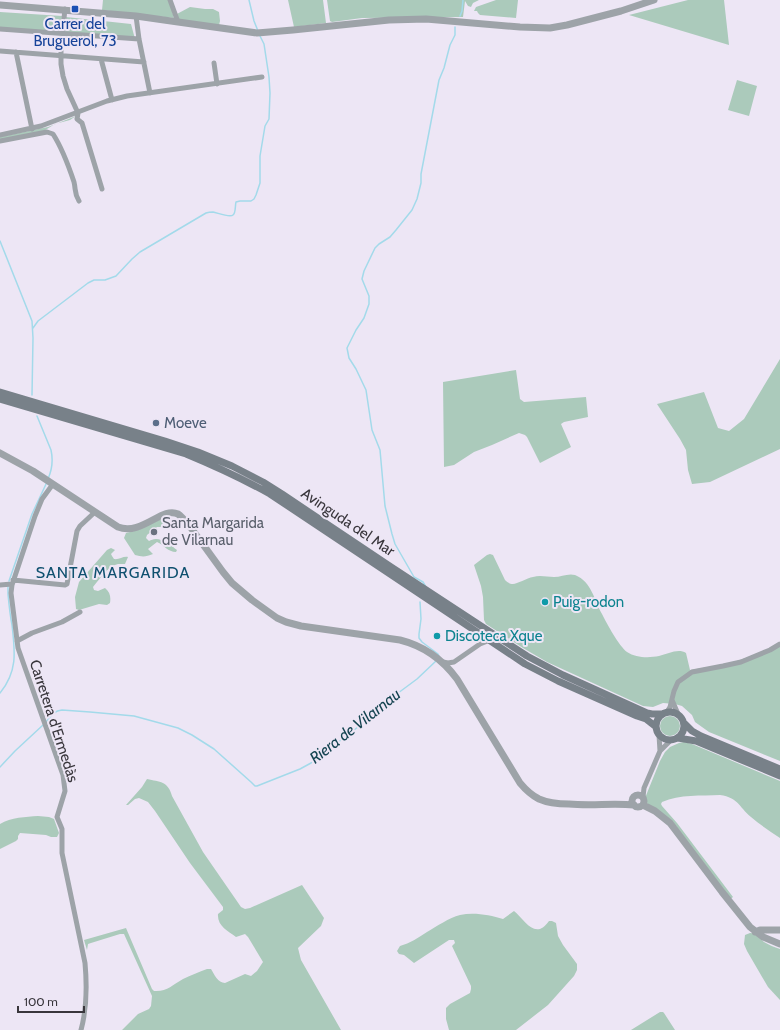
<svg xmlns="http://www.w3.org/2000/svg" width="780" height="1030" viewBox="0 0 780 1030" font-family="Cabin,sans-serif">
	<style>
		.green { fill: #abcabb }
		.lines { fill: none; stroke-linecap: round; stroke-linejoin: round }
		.stream { stroke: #a3daea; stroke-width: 1.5 }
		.minor { stroke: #9da3a8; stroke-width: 5 }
		.tertiary { stroke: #9da3a8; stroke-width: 7 }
		.secondary { stroke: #788189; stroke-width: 7 }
		.transit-dot { fill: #1a4fb4; stroke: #ede6f5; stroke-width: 1.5 }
		.service-dot { fill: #5c6f8a; stroke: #ede6f5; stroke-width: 1.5 }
		.worship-dot { fill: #6b7280; stroke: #ede6f5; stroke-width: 1.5 }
		.culture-dot { fill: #0f9aa8; stroke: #ede6f5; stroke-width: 1.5 }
		.labels { text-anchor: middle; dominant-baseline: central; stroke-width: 4; stroke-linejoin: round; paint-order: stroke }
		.transit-label { font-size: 15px; fill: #164399; stroke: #ede6f5 }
		.service-label { font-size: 15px; fill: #4e5e75; stroke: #ede6f5; text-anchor: start }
		.street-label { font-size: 15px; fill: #39363c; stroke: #ede6f5 }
		.worship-label { font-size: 15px; fill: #5b616d; stroke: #ede6f5; text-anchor: start }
		.culture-label { font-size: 15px; fill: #0d838f; stroke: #ede6f5; text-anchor: start }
		.neighbourhood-label { font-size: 16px; letter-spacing: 1px; fill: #0f506f; stroke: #ede6f5 }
		.water-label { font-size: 16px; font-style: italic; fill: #154451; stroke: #ede6f5 }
	</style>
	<rect width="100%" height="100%" fill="#ede6f5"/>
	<path class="green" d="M103,0H169L174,18L102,10Z
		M288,0H323L326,23L294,27Z
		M327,0H479L473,3L471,7L468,6L465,1L463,17L362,18L332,22L330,21Z
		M496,0H518L516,18L480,15L478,13L477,11H474L476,7Z
		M688,0H724L729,45L629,15Z
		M190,7L205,9H213L219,12L220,21L219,25L178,22L175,15Z
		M0,12L62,16L60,33L0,28Z
		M66,17L131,24L135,39L65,33Z
		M737,80L757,86L749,116L728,110Z
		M76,116L70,120L55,124L42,132L0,140V137L48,127Z
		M780,359V449L710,482L692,484L688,470L686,450L680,439L657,404L704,392L718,428L729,431L744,419Z
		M516,370L520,399L524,402L586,397L588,417L564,422L561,424L571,447L540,463L527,437L525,435L519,433L512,436L492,445L474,452L454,465L444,467L443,382Z
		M163,518L170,521L171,522L164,527H157L147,535L146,538L149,541C151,540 153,539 156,539C163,539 172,546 177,550L176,552C168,552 164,545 157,542L148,549L153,554C146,557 142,557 135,555L124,538L126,533L138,530Z
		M111,548L115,550L111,554L112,556L114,559C119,560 123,556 128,557L125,564C122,564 120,564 118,564C108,566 99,580 93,587L94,590L98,591L105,588C110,592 111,597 110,603L107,605L99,604L79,610L76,609L75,597L79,582L107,550Z
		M490,554L493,555L505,580C507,582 510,584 513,584C517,584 527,578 533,577C540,575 547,577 554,577C561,577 568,573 575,575C592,582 594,600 602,614C607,624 619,646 627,652C636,658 649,658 659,656C668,654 678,648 686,653L690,670L728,664L766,651L780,643V761L709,732L695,722L692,715L682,706L675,704L663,703L653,707L643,706L547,662L523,648L486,624L484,620L483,597L481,586L474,565L487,555Z
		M660 726a10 10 0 1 1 20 0a10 10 0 1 1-20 0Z
		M684,742L692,744L780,781V838C770,831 760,825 751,817C738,806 739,798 720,795C701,796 680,794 662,802L661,804L662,806L677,823L733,897L729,900L676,826L648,805L645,798L660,761L665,752L670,747L679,743Z
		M147,779C160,782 168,781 172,796L203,852L241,907L245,909L250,908L302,885L324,918L321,926L298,948L301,960L341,1030H122L138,1014L149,1009L151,1006L152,996L124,934H120L91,943L88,944L87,950L84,940L126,928L152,989L154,991C167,992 172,985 183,979C191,975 199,972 207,969H211C214,974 218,983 225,983L245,974L251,976L257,971L263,962L248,937L245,934L236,937C228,931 217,926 218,914L223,910V907L190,863L155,811L148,802L139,798L135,799L128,805H126L142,787Z
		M38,816L49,817L54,819L59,833L57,837H51L46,835L20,833L18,836V839L16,841L0,849V824C11,817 26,817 38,816Z
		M514,911C525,920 535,941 549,921H552L556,923L558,936L563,945L577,964V970L574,976L548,1005L516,1030H449L446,1019V1008L450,1004L470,993L471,989V986L452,946L455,943L454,940H449L414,963L404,955L399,954L397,951L400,946C410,943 418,938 427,932C437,926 449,918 460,915C474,912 490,915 503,919Z
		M750,933C756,933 759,938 764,942C769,945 774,947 780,949V1000L768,987L747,951L744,944L745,935Z
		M660,1012H663L664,1013L675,1030H631Z"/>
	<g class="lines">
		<path class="stream" d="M249,0L254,21L258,31
			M460,16L462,11L463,0
			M0,241L32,321L33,338L32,395
			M33,328L38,321L88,283L94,280H105L116,276L132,259L140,252L206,213C209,212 211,212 213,212C218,213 230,218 233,215C236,213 235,205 236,202L240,201H251L254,199L256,195L260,183V156L265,126L269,119L270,93L269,77L264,44L260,36
			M37,416L51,450C53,459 52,470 48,479
			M9,581L32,514L47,482
			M426,587L423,582L414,577L395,544L392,534L385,506L380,450L372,430L366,390L356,369L349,358L347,348L356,330L364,318L369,304V296L362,279L364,271L375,248L379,244L390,237L396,230L412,210L417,199L421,183V174L439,80L444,68L450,45L455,35V27
			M420,602L421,619L419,634V638L422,642L438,654L439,656
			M0,693C18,671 15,651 12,625C10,615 9,605 8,594V586
			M46,722C51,716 53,711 62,710L90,712L134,716L178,728L192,735L214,749L251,782L255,786H257L300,769L311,763L371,717L386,702L417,679L436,661
			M0,767L15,751L43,725"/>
		<path class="minor" d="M170,0L178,22
			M65,9L61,46V64L63,76L67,89L78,113L77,119L82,123L102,189
			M136,16L139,39L150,93
			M0,29L139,39
			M0,51L144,62
			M16,52L32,129
			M101,59L112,100
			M214,63L217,84
			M0,135L41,126L107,101L127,96L262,77
			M0,141L47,132L53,134C62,148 69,167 74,182C76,190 74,193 79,201
			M53,484L42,499L35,516L12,585L11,593L18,648L63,775L65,791L57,817L62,829V853L85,963C87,985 87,1008 81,1030
			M13,580L65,585L67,584L77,531L80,526L95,512
			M0,585L12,584
			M17,641L32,633L62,622L80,612
			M443,662L448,663L454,662L480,644L490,640
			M672,700L678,714
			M667,712L670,707L674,691L678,682L692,672L723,666L741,662L770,650L780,644
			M660,751L670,741
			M643,797L644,788L660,751L659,735"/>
		<path class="tertiary" d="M0,5L136,16L178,22L257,33L293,30L389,20L426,19L520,27L550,28L567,25L621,11L654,0
			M0,453L33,471L118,527C142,536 162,506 178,514C181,516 183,519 186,521L223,572L232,583L252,600L277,618L286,622L301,626L400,640C424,646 443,660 457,679L520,783C525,789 531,795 539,799C548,803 558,804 569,804C591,806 613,803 634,805
			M632 801a6 6 0 1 1 12 0a6 6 0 1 1-12 0Z
			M643,805L655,811L670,823L722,892L750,927L763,937L780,944
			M755,932L760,930H780"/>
		<path class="secondary" d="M0,392L165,441L198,452L232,466L263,482L282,494L391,567L527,656L563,675L647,713L652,714H662
			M0,399L186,454C215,466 243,479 270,494L525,664L558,681L637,716L646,719L655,726
			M656 726a14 14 0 1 1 28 0a14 14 0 1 1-28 0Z
			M685,724L692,731L701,736L780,769
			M678,738L696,741L780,776"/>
	</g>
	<rect class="transit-dot" x="71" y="5" width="8" height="8" rx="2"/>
	<circle class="service-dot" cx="156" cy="423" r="4"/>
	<circle class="worship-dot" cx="154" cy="532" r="4"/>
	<g class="culture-dot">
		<circle cx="545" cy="602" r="4"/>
		<circle cx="437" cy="636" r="4"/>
	</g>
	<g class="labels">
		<g class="transit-label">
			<text x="75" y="24">Carrer del<tspan x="75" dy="17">Bruguerol, 73</tspan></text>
		</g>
		<g class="service-label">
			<text x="164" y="423">Moeve</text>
		</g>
		<g class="street-label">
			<text transform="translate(348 522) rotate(34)">Avinguda del Mar</text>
			<text transform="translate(54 721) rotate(72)">Carretera d'Ermedàs</text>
		</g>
		<g class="worship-label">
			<text x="162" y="523">Santa Margarida<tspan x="162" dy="17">de Vilarnau</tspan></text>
		</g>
		<g class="culture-label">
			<text x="553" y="602">Puig-rodon</text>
			<text x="445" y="636">Discoteca Xque</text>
		</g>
		<g class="neighbourhood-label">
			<text x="113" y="572">SANTA MARGARIDA</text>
		</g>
		<g class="water-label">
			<text transform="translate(355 726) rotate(-38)">Riera de Vilarnau</text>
		</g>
	</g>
	<path d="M18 1006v6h66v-6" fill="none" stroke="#39363c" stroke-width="2"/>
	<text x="24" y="1006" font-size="12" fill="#39363c" stroke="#ede6f5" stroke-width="3" paint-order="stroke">100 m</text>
</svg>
